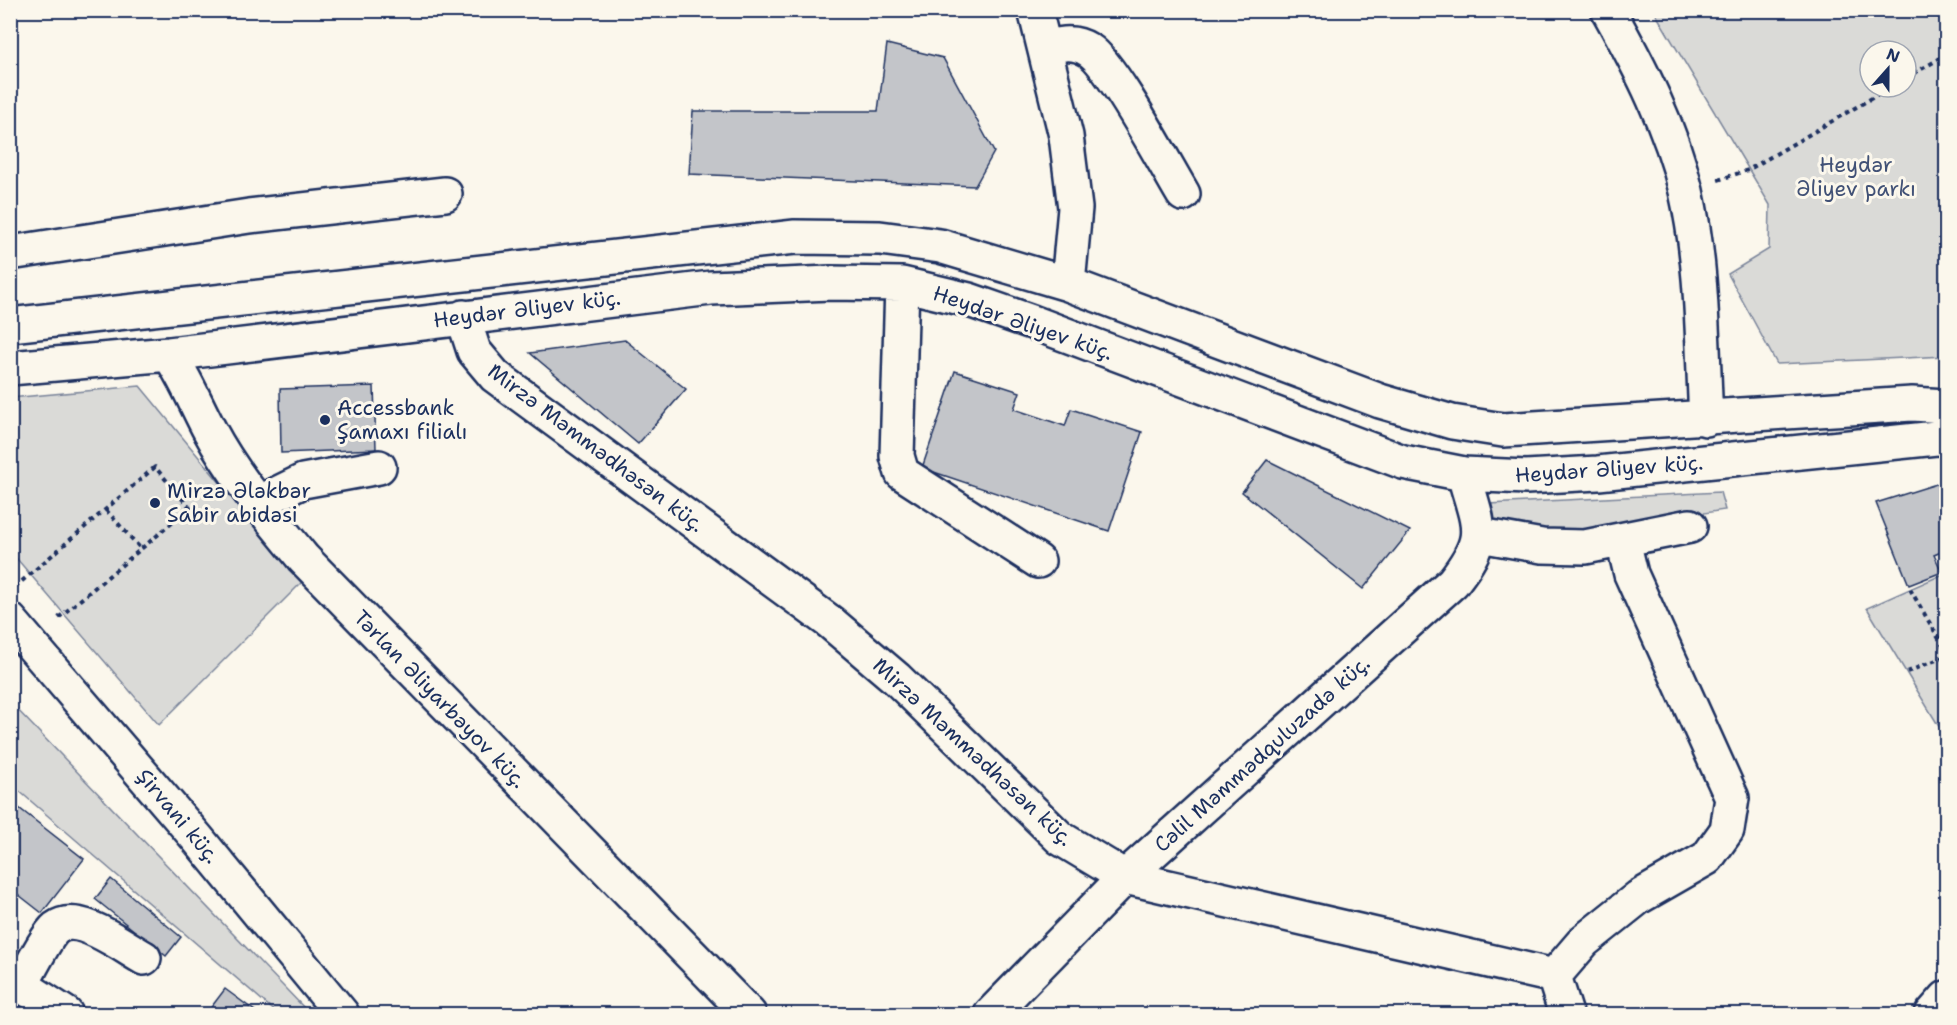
<svg xmlns="http://www.w3.org/2000/svg" width="1957" height="1025" viewBox="0 0 1957 1025" font-family="'Shantell Sans',sans-serif">
	<style>
		.green { fill: #dadad7; stroke: #7a849a; stroke-width: 1.5; fill-rule: evenodd }
		.building { fill: #c3c5c9; stroke: #1b2f5e; stroke-width: 1.5 }
		.lines { fill: none; stroke-linecap: round; stroke-linejoin: round }
		.minor-casing { stroke: #1b2f5e; stroke-width: 38 }
		.major-casing { stroke: #1b2f5e; stroke-width: 38 }
		.path { stroke: #1b2f5e; stroke-width: 4; stroke-dasharray: 4.5 4.5; stroke-linecap: butt }
		.minor { stroke: #fbf7ec; stroke-width: 33 }
		.major { stroke: #fbf7ec; stroke-width: 33 }
		.poi-dot { fill: #1b2f5e; stroke: #fbf7ec; stroke-width: 2 }
		.labels { text-anchor: middle; dominant-baseline: central; stroke-width: 6; stroke-linejoin: round; paint-order: stroke }
		.park-label { font-size: 21px; fill: #415176; stroke: #fbf7ec }
		.street-label { font-size: 21px; fill: #1b2f5e; stroke: #fbf7ec }
		.poi-label { font-size: 21px; fill: #1b2f5e; stroke: #fbf7ec; text-anchor: start }
	</style>
	<rect width="100%" height="100%" fill="#fbf7ec"/>
	<filter id="ink" filterUnits="userSpaceOnUse"><feTurbulence type="fractalNoise" baseFrequency=".0167" numOctaves="2"/><feDisplacementMap in="SourceGraphic" scale="12" xChannelSelector="R" yChannelSelector="G"/><feConvolveMatrix kernelMatrix="1 2 1 2 8 2 1 2 1" color-interpolation-filters="sRGB"/></filter>
	<g filter="url(#ink)">
		<path class="green" d="M1654,11H1946V356L1777,364L1728,274L1769,249L1770,205ZM1870,51H1906V87H1870Z
			M140,386L302,582L159,725L11,552L10,398Z
			M1720,492L1725,510L1572,532L1492,527L1488,504Z
			M1946,573V738L1867,608Z
			M10,703H11L310,1014H278L11,784Z"/>
		<path class="building" d="M887,44L943,58L994,152L975,186L689,174L693,111H878Z
			M625,340L686,389L638,444L530,353Z
			M955,371L1020,392L1014,409L1065,426L1071,409L1142,432L1109,531L922,468Z
			M374,386L376,449L281,453L280,389Z
			M1267,460L1410,531L1363,589L1242,492Z
			M1946,481V550L1934,555L1942,572L1909,585L1876,503Z
			M10,801L84,859L42,913L10,888Z
			M111,879L181,937L166,956L95,899Z
			M225,989L259,1014H206Z"/>
		<g class="lines">
			<defs>
				<path id="minor" d="M1035,10L1066,136L1075,208L1068,284
					M1608,10C1640,67 1671,127 1686,191C1703,265 1702,343 1706,419
					M1045,48C1061,44 1073,40 1089,50C1112,64 1166,166 1183,194
					M10,253L249,216L445,194
					M902,284L897,456L902,473L1038,561
					M463,317L474,351L495,376L830,622L897,679L1060,838L1125,877L1554,976L1566,1014
					M10,325L795,237L880,238L940,246L1068,284L1380,401L1452,422L1503,430L1912,404L1946,406
					M169,354C186,379 196,405 210,431C235,478 270,517 303,558L749,1014
					M10,368L169,354L711,288L830,283L902,284L969,300L1032,322L1403,462L1464,474L1526,477L1598,473L1946,437
					M258,503L303,481L379,467
					M1480,535L1542,546L1585,547L1690,526
					M1554,976L1584,941L1639,897L1707,858L1727,830L1732,798L1631,574L1623,541
					M10,978L66,1014
					M21,985C28,973 47,935 56,928C78,911 124,947 144,958
					M991,1014L1125,877L1453,582C1490,535 1478,527 1464,474
					M1932,1014L1946,998"/>
				<path id="major" d="M10,620L197,838L342,1014"/>
			</defs>
			<use href="#minor" class="minor-casing"/>
			<use href="#major" class="major-casing"/>
			<path class="path" d="M1906,78L1946,55
				M1718,180L1748,170L1891,87
				M106,510L141,549
				M15,587L155,467L190,508L56,620
				M1910,589L1946,651
				M1907,672L1946,656"/>
			<use href="#minor" class="minor"/>
			<use href="#major" class="major"/>
		</g>
	</g>
	<g class="poi-dot">
		<circle cx="325" cy="420" r="6"/>
		<circle cx="155" cy="503" r="6"/>
	</g>
	<g class="labels">
		<g class="park-label">
			<text x="1856" y="165">Heydər<tspan x="1856" dy="24">Əliyev parkı</tspan></text>
		</g>
		<g class="street-label">
			<text transform="translate(527 309) rotate(-7)">Heydər Əliyev küç.</text>
			<text transform="translate(1023 323) rotate(19)">Heydər Əliyev küç.</text>
			<text transform="translate(596 448) rotate(37)">Mirzə Məmmədhəsən küç.</text>
			<text transform="translate(1609 469) rotate(-4)">Heydər Əliyev küç.</text>
			<text transform="translate(440 699) rotate(46)">Tərlan Əliyarbəyov küç.</text>
			<text transform="translate(973 752) rotate(43)">Mirzə Məmmədhəsən küç.</text>
			<text transform="translate(1262 754) rotate(-42)">Cəlil Məmmədquluzadə küç.</text>
			<text transform="translate(178 816) rotate(50)">Şirvani küç.</text>
		</g>
		<g class="poi-label">
			<text x="337" y="408">Accessbank<tspan x="337" dy="24">Şamaxı filialı</tspan></text>
			<text x="167" y="491">Mirzə Ələkbər<tspan x="167" dy="24">Sabir abidəsi</tspan></text>
		</g>
	</g>
	<rect width="1957" height="1025" fill="none" stroke="#fbf7ec" stroke-width="36"/>
	<rect x="18" y="18" width="1921" height="989" fill="none" stroke="#1b2f5e" stroke-width="2" filter="url(#ink)"/>
	<g transform="translate(1888 69) rotate(21)"><circle r="28" fill="#fbf7ec" stroke="#a1a7b3" stroke-width="1.5"/>
	<path d="M0-4.5L10 22L0 15L-10 22Z" fill="#1b2f5e"/>
	<text y="-9" font-size="16" font-weight="bold" text-anchor="middle" fill="#1b2f5e">N</text>
	</g>
</svg>
